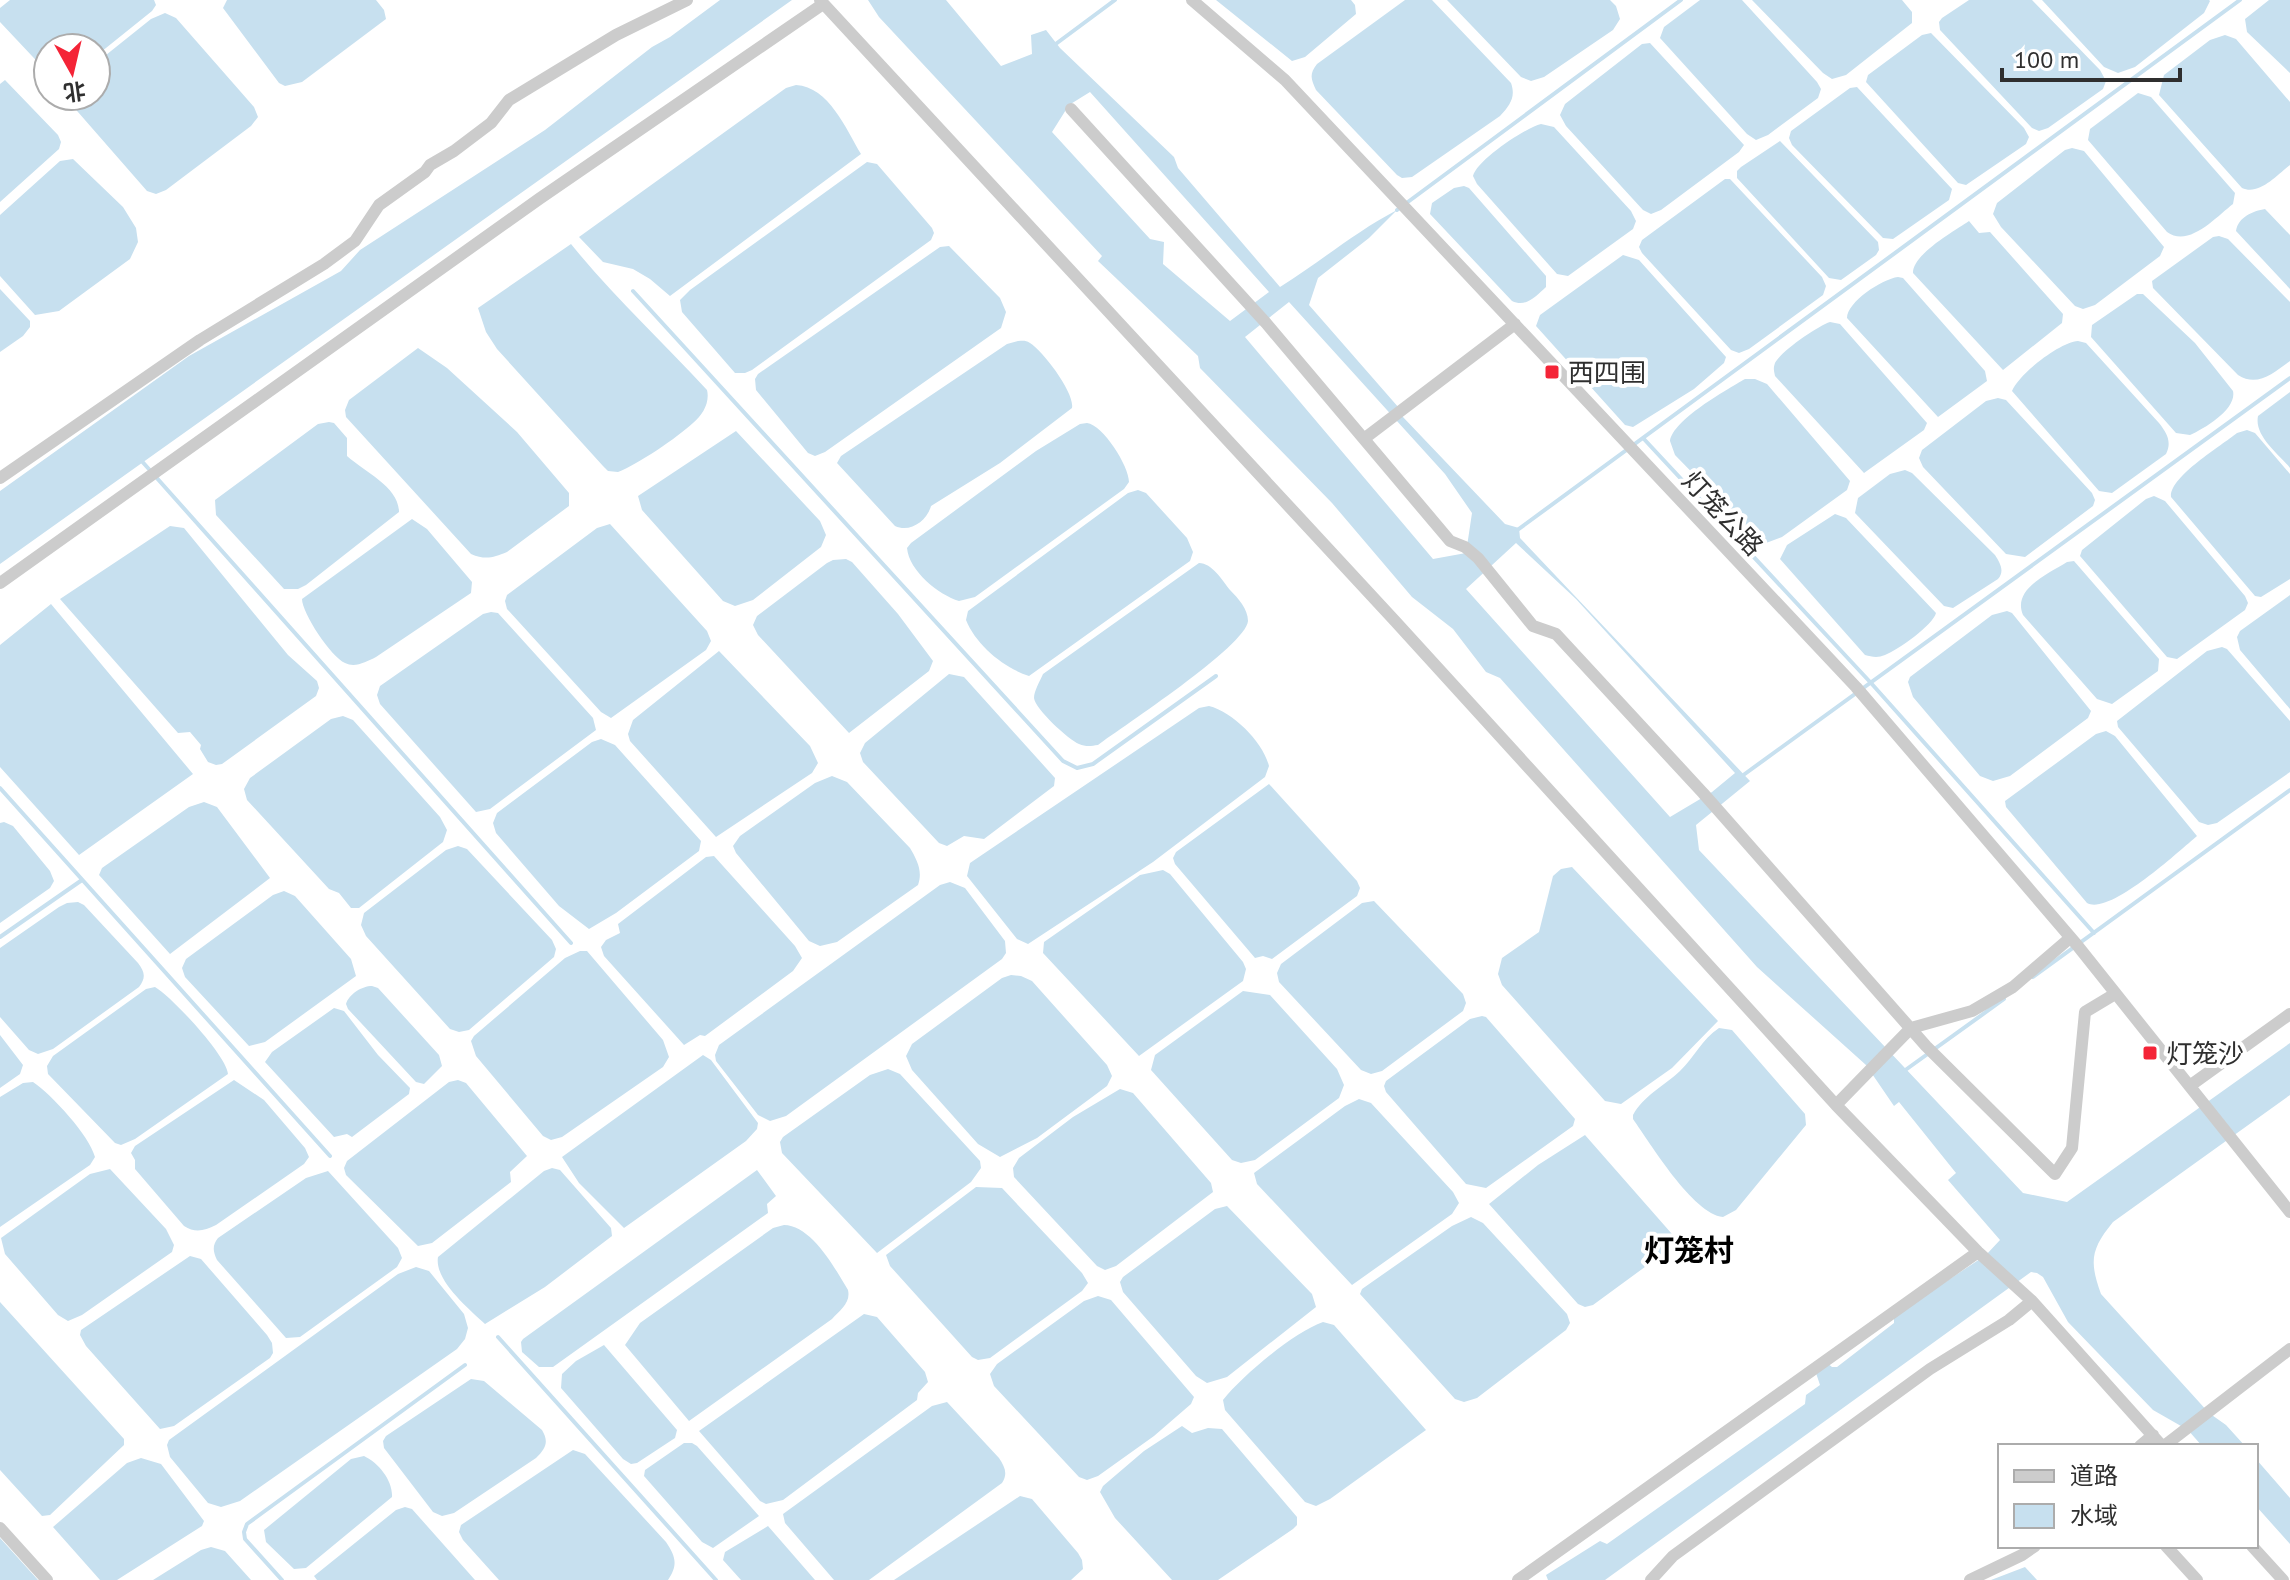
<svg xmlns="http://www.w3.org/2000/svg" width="2290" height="1580" viewBox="0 0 2290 1580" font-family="'PT Sans','Noto Sans SC',sans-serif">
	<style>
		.water { fill: #c7e0ef; fill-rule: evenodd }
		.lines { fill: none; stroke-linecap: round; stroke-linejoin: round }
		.stream { stroke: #c7e0ef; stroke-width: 4 }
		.minor { stroke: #ccc; stroke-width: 12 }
		.poi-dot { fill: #f42437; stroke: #fff; stroke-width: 3 }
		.labels { text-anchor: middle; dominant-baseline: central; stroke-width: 8; stroke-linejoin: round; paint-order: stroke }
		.poi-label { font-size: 26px; fill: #2f2f2f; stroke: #fff; text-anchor: start }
		.street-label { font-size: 26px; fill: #2f2f2f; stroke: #fff }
		.quarter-label { font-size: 30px; font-weight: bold; fill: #000; stroke: #fff }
	</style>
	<rect width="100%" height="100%" fill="#fff"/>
	<path class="water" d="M10,0H154L156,5L152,11L96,56V48H48V73L0,22V8Z
		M227,0H376L384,10L386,19L302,82L285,86L279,83L223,8Z
		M720,0H792L0,564V491L189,356L341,271L360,250L545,130L652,47L670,37Z
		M868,0H946L1001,66L1032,54L1031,35L1046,30L1060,48L1174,157L1178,168L1280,287C1320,262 1355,232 1397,210L1369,238L1318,278L1309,305L1399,408L1402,416L1505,524L1519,528L1520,538L1750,781L1696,825L1699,850L2023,1193L2067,1202L2290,1043V1095L2113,1222C2091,1249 2089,1261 2101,1294L2209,1413L2226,1425L2245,1446H2202L2188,1430L2153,1410L2068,1322L2043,1277L2037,1273L2031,1272L1605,1580H1548L1546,1575L1600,1541L1607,1544L1805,1404L1806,1395L1820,1385L1814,1367L1826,1362L1832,1367H1837L1894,1323V1316L1986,1255L2000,1240L1948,1180L1956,1173L1899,1102L1894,1106L1866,1065L1757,967L1500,678L1486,672L1453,629L1412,597L1332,503L1200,368L1198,356L1098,261L1102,256L879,17ZM1090,92L1269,292L1230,321L1163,264L1164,242L1150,239L1052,132L1069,105ZM1289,302L1445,474L1472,513L1466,553L1433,559L1245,337ZM1516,543L1576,599L1735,773L1712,792L1670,817L1466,589Z
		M1216,0H1351L1355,5L1356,14L1305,57L1292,61Z
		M1405,0H1432L1511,83C1516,97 1510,105 1500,116L1412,177L1402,178L1397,175L1316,90C1311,79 1309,74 1317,64Z
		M1447,0H1610L1616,6L1620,19L1613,30L1544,77L1531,81L1521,77Z
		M1700,0H1742L1817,82L1821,89L1818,98L1768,135L1756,140L1747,134L1660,38L1664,27Z
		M1752,0H1902L1912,12V23L1846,75L1832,79L1823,73Z
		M1969,0H2032L2100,70L2106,81L2103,89L2048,128L2039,131L2032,128L1940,30L1939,22L1942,18Z
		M2042,0H2209L2210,1L2204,13L2135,67L2118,73L2104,67Z
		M2269,0H2290V73L2247,32L2245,19Z
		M165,13L176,18L254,107L258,117L251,126L166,190L156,194L147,191L64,96H96V63L151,19Z
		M1931,33L2024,128L2029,137L2026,144L1966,185L1958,183L1866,82L1868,75L1922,35Z
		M2225,35L2236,39L2290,102V165C2277,175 2259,196 2242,188L2159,95L2164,75L2210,40Z
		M1650,43L1744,145L1739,152L1661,210L1651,214L1643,210L1566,126L1560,115L1565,104L1642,44Z
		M5,80L58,135L61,142L59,149L0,202V84Z
		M796,85C829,87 846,129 861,154L670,296L650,279L633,269L603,262L579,237L786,88Z
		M1857,87L1952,189L1949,200L1893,239L1883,238L1792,145L1789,138L1791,131L1850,88Z
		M2138,93L2151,97L2235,193L2233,204C2216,217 2189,248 2167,232L2088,140L2090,129Z
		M1541,124L1554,127L1631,211L1636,221L1633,229L1568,276L1557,274L1477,184L1473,176C1477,160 1525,128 1541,124Z
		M1780,141L1878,242L1879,250L1876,255L1841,280L1829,278L1737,178V171L1741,167Z
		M2072,148L2084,151L2164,247L2160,256L2095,305L2083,309L2075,306L2001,227L1993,214L1997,203L2065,150Z
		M73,159L123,207L136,228L138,242L130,259L59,311L35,315L0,276V215L60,161Z
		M867,162L877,164L932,228L934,233L931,240L752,370L745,373H735L682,312L680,300L690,290Z
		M1725,179H1730L1822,277L1826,286L1823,295L1749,349L1739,353L1731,350L1642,253L1639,247L1642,240Z
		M1464,186L1469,188L1546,276V287C1536,296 1526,308 1512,301L1430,214L1432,203L1454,188Z
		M2265,209L2290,235V289L2236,231C2238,217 2253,211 2265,209Z
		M1969,221L1979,233L1990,232L2063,314L2062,323L2003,370L1913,273C1912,255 1954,231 1969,221Z
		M2219,236L2228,239L2290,302V361C2274,372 2258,388 2238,375L2153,288L2152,281L2213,237Z
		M571,244C613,296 662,341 707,390C710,402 703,415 693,423C678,437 637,465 618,472L608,471L603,466L497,349L486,332L478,308Z
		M949,246L1000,298L1006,312L1001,328L825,452L815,456L808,453L756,390L755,379L758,374L940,247Z
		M1623,255L1639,260L1726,357L1724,363L1694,389L1633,427L1625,425L1536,326L1540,315Z
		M1898,277L1903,278L1985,371L1987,381L1938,417L1847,318C1847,302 1882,279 1898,277Z
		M0,289L30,321V327L23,336L0,352Z
		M2137,294H2143L2195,343L2233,391C2237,409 2205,428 2190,435L2176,433L2091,337L2092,325Z
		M1830,322L1840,324L1927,423L1924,430L1864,473L1775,376C1774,370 1773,369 1775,363C1781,351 1818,326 1830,322Z
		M1018,341C1023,341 1025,340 1030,343C1043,351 1075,393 1072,408L1000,463L931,506C927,521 910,533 895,526L837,463L841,456L1007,344Z
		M2078,341L2086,343L2159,423C2167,433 2172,442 2166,454L2112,493L2099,491L2012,391C2019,374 2060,342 2078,341Z
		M418,348L447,368L517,432L569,493V506L507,552C493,558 485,560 471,554L346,417L345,410L349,400Z
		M1745,379H1755L1767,384L1850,481L1847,490L1782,537L1766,543L1755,537L1675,455L1670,441C1673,420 1726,390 1745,379Z
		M2290,392V468C2278,453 2254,436 2258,416Z
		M1998,398L2006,400L2092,493L2095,500L2093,506L2025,557L2006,554L1923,467L1919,458L1922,450L1986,401Z
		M329,422L334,423L347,438V456C365,472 399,487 399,512L306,585L298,589H284L216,515L215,500L318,424Z
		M1087,423C1103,425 1129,466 1129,482L1124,489L975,597L959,601C939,595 909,571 907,548L911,543L1036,451L1080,424Z
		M2247,430L2255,433L2290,474V579L2261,597L2255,596L2171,497C2169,477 2221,446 2237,433Z
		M736,431L820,521L826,535L821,547L753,600L735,606L723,601L642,510L638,496Z
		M1905,470L1912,473L1995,555C2000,563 2005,571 1998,579L1953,608L1944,606L1855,513L1858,498L1890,474Z
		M1138,490L1146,493L1187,538L1193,552L1190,561L1029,676C1004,668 976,645 966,620L968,611L1128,493Z
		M2154,496L2165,501L2245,596L2248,603L2245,610L2177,659L2167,657L2080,556L2082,550L2146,499Z
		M1835,514L1846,518L1936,613C1933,625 1898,650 1885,655C1878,658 1872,657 1865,655L1780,559L1787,545Z
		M412,519L427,529L472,582L471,593L376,657C366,662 355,668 345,663C331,657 302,613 302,599Z
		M610,524L707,631L711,641L706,650L611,718L601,712L507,609L505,601L507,595L597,528Z
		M170,526L184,528L288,655L317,681L319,688L316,696L222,764L216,765L208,762L200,749L201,745L190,732L178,733L60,599Z
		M846,559L852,562L898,614L933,661L929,671L849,733L758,635L753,625L757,616L827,563L833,560Z
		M2074,561L2159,659L2158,671L2112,704L2097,699L2023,615C2012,589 2048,574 2067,562Z
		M1199,563C1212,563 1222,580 1230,590C1238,598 1248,609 1248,621C1246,646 1122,727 1098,745C1091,746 1086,747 1079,744C1069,740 1035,709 1034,698C1034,691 1040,681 1043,674Z
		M2290,595V709L2240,650L2237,637L2240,631Z
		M51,604L193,774L79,855L0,767V645Z
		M2007,611L2012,613L2091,711L2088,718L2010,776L1993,781L1980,776L1913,697L1908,682L1910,677L1992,615Z
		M491,612L498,613L593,718L596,730L490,809L476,812L380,704L377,695L380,686L483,614Z
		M2222,647L2227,649L2290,721V772L2217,823L2208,825L2199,822L2118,727L2117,721L2207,651Z
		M719,651L810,746L818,763L812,773L716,837L630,741L628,734L633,720Z
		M949,674L964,677L1055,778L1054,786L984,839L964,836L947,846L939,843L863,762L860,753L865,743Z
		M1209,706C1233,712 1263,742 1269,766L1265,777L1153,862L1028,944L1017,939L967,876L970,863L1199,708Z
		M343,716L353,720L440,817L447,830L443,842L359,908H351L339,893L329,889L247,800L244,789L250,778L331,719Z
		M2106,731L2115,736L2197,836C2178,852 2109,916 2087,903L2006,807L2005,801L2096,734Z
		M601,739L615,745L701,841L699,851L616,913L589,929L559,906L496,833L493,823L497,813L592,742Z
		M832,776L847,782L910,848C917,860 923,871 918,885L837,942L820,946L809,941L736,853L733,846L740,836L815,783Z
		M1269,784L1357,881L1360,888L1357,896L1272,959L1263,956L1255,958L1175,864L1173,858L1176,852Z
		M204,802L217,807L270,878L170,954L99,875L102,868L189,807Z
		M4,822L13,826L50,871L54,881L50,888L0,923V823Z
		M458,846L467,849L552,940L556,949L554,957L469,1030L459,1032L450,1029L366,936L361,925L364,913L446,850Z
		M714,856L795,946L802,958L793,971L705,1036L700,1035L684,1045L604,956L601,947L606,940L620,933L618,924L706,857Z
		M1572,867L1718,1021L1672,1068L1621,1104L1605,1101L1502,985L1498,974L1502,958L1539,932L1553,876L1561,869Z
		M1163,870L1170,874L1243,962L1246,969L1243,981L1139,1056L1043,953L1044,942L1140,875Z
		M950,882L965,888L1005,941L1006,953L1002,959L786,1116L770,1121L758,1115L716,1061L715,1055L719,1045L940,885Z
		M284,891L295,896L351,959L356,976L265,1042L249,1046L185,977L182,968L186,959L273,895Z
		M1374,901L1463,994L1466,1003L1463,1011L1382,1071L1371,1074L1361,1070L1279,982L1277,973L1281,964L1362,903Z
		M78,902L84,905L138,963C145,972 146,978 139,987L53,1049L38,1054L29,1050L0,1017V948L59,907L67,903Z
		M580,951H587L663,1040L669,1057L663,1067L562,1137L551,1140L543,1136L476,1056L471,1041L474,1036L565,958Z
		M1011,975L1021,976L1032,981L1107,1065L1112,1076L1107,1086L1037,1138L1000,1157L978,1144L912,1070L906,1056L912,1044L1002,978Z
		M372,986L378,988L439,1055L442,1066L424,1084L416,1082L348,1009L346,1004C349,994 362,986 372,986Z
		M155,987C172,997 227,1056 228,1074L135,1139L121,1145L115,1143L48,1074L47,1066L53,1056L146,989Z
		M1243,991L1270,995L1337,1069L1344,1085L1339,1098L1255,1160L1241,1163L1232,1160L1151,1070L1155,1055Z
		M334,1008L344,1011L378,1055L410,1088L409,1094L352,1137L347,1134L334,1137L265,1062L272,1052Z
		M1482,1016L1486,1017L1575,1119L1573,1126L1486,1188L1466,1184L1386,1092L1384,1086L1386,1081L1470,1019Z
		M1719,1028L1732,1030L1805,1114L1806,1125L1736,1210L1723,1217C1693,1214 1650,1143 1633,1119V1115C1643,1096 1664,1086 1680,1071C1694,1058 1702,1039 1719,1028Z
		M0,1035L23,1065L20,1074L0,1088Z
		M703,1055L711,1060L758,1123L757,1129L746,1141L624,1228L579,1183L562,1157Z
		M888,1069L900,1074L980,1161L981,1168L971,1182L877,1253L782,1153L780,1142L783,1137L870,1075Z
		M234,1080L264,1100L305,1148L309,1157L304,1164L216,1225C204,1231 195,1233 184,1226L135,1169V1160L131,1153L135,1146Z
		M458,1080L466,1083L527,1156L510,1172L511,1182L432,1243L418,1246L346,1175L344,1168L347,1161L449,1082Z
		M33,1082C52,1095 89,1135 95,1157L90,1165L0,1227V1097L23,1083Z
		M1120,1089L1133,1093L1211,1183L1213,1192L1116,1266L1105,1270L1097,1266L1014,1177L1013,1168L1019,1158L1073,1117Z
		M1359,1099L1371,1103L1453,1192L1459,1203L1452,1214L1352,1285L1257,1184L1254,1173L1345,1106Z
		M1585,1135L1679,1242L1593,1305L1585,1307L1578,1304L1489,1204L1538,1165Z
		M552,1168L560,1170L611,1228L612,1236L545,1287L485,1324C469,1309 434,1280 438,1257L544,1171Z
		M110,1169L166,1229L174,1245L172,1252L82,1315L68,1321L58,1315L5,1254L1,1238L90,1174Z
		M757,1170L776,1196L767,1204L768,1213L553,1367H539L522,1352L521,1342L523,1339Z
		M328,1171L398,1248L402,1258L397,1267L300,1337L286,1338L217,1260C213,1251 212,1246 218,1238L306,1178Z
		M976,1187L1002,1188L1082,1273L1088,1283L1082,1291L990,1358L978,1360L972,1357L890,1266L886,1255Z
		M1227,1206L1312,1294L1316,1307L1227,1377L1207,1383L1196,1376L1123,1292L1120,1282L1123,1277L1215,1209Z
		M1471,1217L1483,1223L1567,1314L1570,1323L1566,1330L1477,1398L1464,1402L1455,1399L1360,1294L1362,1289L1452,1226Z
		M784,1225C811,1225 835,1268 848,1290C851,1303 840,1310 832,1319L689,1421L625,1345L640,1323L773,1228Z
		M190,1256L201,1259L267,1335L272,1343L273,1353L270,1358L174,1426L160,1429L86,1346L80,1335L81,1330Z
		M416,1267L429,1271L464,1314L468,1328L465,1339L457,1349L240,1501L221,1507L208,1503L170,1457L167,1445L169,1440L398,1274Z
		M1098,1296L1111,1300L1194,1397L1191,1404L1154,1436L1098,1476L1087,1480L1079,1477L994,1386L990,1374L997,1364L1084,1301Z
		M0,1302L124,1439V1445L50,1515L42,1516L0,1470Z
		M864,1314L877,1317L925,1372L928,1382L918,1393L917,1400L783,1500L766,1504L760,1501L699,1431Z
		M1323,1322L1334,1325L1426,1430L1330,1499L1316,1506L1305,1502L1225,1410L1223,1400C1242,1376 1294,1332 1323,1322Z
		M604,1345L677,1430L675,1438L637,1463L631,1464L623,1459L561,1388L562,1374L576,1361Z
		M471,1379L484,1381L542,1430C549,1442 546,1448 536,1458L454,1513L442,1516L433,1512L384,1448L383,1441L386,1436Z
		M947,1402L999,1458C1005,1467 1008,1474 1002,1483L869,1580H834L785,1523L783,1514L932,1406Z
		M1182,1426L1192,1433L1208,1428L1222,1429L1297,1517V1525L1293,1529L1218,1580H1172L1115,1518L1100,1492L1103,1486L1144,1451Z
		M684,1443H692L697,1446L759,1516L713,1548L702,1542L644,1476L645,1470Z
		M573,1450L585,1454L666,1542C676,1557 678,1565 668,1580H499L463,1540L459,1532L461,1525Z
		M364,1456C379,1463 393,1481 392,1497L306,1568L294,1569L266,1542L264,1530L351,1459Z
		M141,1458L161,1464L204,1521L202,1526L117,1580H100L53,1527L127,1463Z
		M2256,1459L2290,1498V1544L2256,1506Z
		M1020,1496L1032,1499L1078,1553L1082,1560L1083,1569L1071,1580H894Z
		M405,1507L412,1509L475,1580H317L314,1576L396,1510Z
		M768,1526L815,1580H741L723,1560L725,1552Z
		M0,1538L38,1580H0Z
		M211,1547L225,1551L251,1580H153L201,1550Z
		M2025,1567L2037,1580H1991Z"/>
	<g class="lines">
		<path class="stream" d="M1053,46L1115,0
			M1397,210L1681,0
			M633,291L1063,761L1077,768L1093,764L1216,676
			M1643,438L1871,683L2094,933
			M139,458L571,943
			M1516,531L2240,0
			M1742,776L2290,378
			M0,788L330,1156
			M0,937L82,880
			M2033,977L2290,790
			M1904,1071L2004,999
			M498,1337L716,1580
			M282,1580L245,1539L244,1532L247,1524L465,1365"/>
		<path class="minor" d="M820,0L1395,621L1836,1105L1978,1252L2032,1301L2162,1446
			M1192,0L1285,80L1856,687L2077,945L2290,1212
			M1071,109L1266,323L1450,541L1465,547L1478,558L1533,626L1556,634L1703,793L1926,1046L2055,1174L2072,1148L2085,1012L2115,994
			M1365,438L1515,324
			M0,478L200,340L324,264L355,241L379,205L425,172L430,165L454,151L491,123L509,100L616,35L687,0
			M0,583L539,199L823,4
			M2191,1085L2290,1014
			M1836,1105L1911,1028L1972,1011L2013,987L2070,938
			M2140,1446L2153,1435
			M2164,1446L2290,1349
			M0,1528L47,1580
			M2166,1546L2197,1580
			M2252,1546L2283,1580
			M1518,1580L1978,1252
			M1651,1580L1673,1556L1930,1369L2009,1320L2032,1301
			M1970,1580L2022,1555L2035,1546"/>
	</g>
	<g class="poi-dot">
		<rect x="1544" y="364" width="16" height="16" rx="4"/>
		<rect x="2142" y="1045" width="16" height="16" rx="4"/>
	</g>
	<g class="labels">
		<g class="poi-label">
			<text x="1568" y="372">西四围</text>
			<text x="2166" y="1053">灯笼沙</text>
		</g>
		<g class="street-label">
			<text transform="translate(1723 513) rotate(47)">灯笼公路</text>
		</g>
		<g class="quarter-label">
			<text x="1689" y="1249">灯笼村</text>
		</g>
	</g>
	<rect x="1998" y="1444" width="260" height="104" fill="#ffffff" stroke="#acacac" stroke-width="2"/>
	<rect x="2014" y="1470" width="40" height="12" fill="#cccccc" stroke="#acacac" stroke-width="2"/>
	<text x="2070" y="1484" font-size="24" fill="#2f2f2f">道路</text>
	<rect x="2014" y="1504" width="40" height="24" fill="#c7e0ef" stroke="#acacac" stroke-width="2"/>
	<text x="2070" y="1524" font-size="24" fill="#2f2f2f">水域</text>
	<g transform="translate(72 72) rotate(172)"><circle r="38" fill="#ffffff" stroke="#acacac" stroke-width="2"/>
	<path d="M0-6L14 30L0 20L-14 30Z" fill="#f42437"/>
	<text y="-12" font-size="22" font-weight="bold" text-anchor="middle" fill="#2f2f2f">北</text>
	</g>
	<path d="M2002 68v12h178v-12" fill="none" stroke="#2f2f2f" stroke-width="4"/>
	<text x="2014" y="68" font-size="24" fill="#2f2f2f" stroke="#ffffff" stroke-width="6" paint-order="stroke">100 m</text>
</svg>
